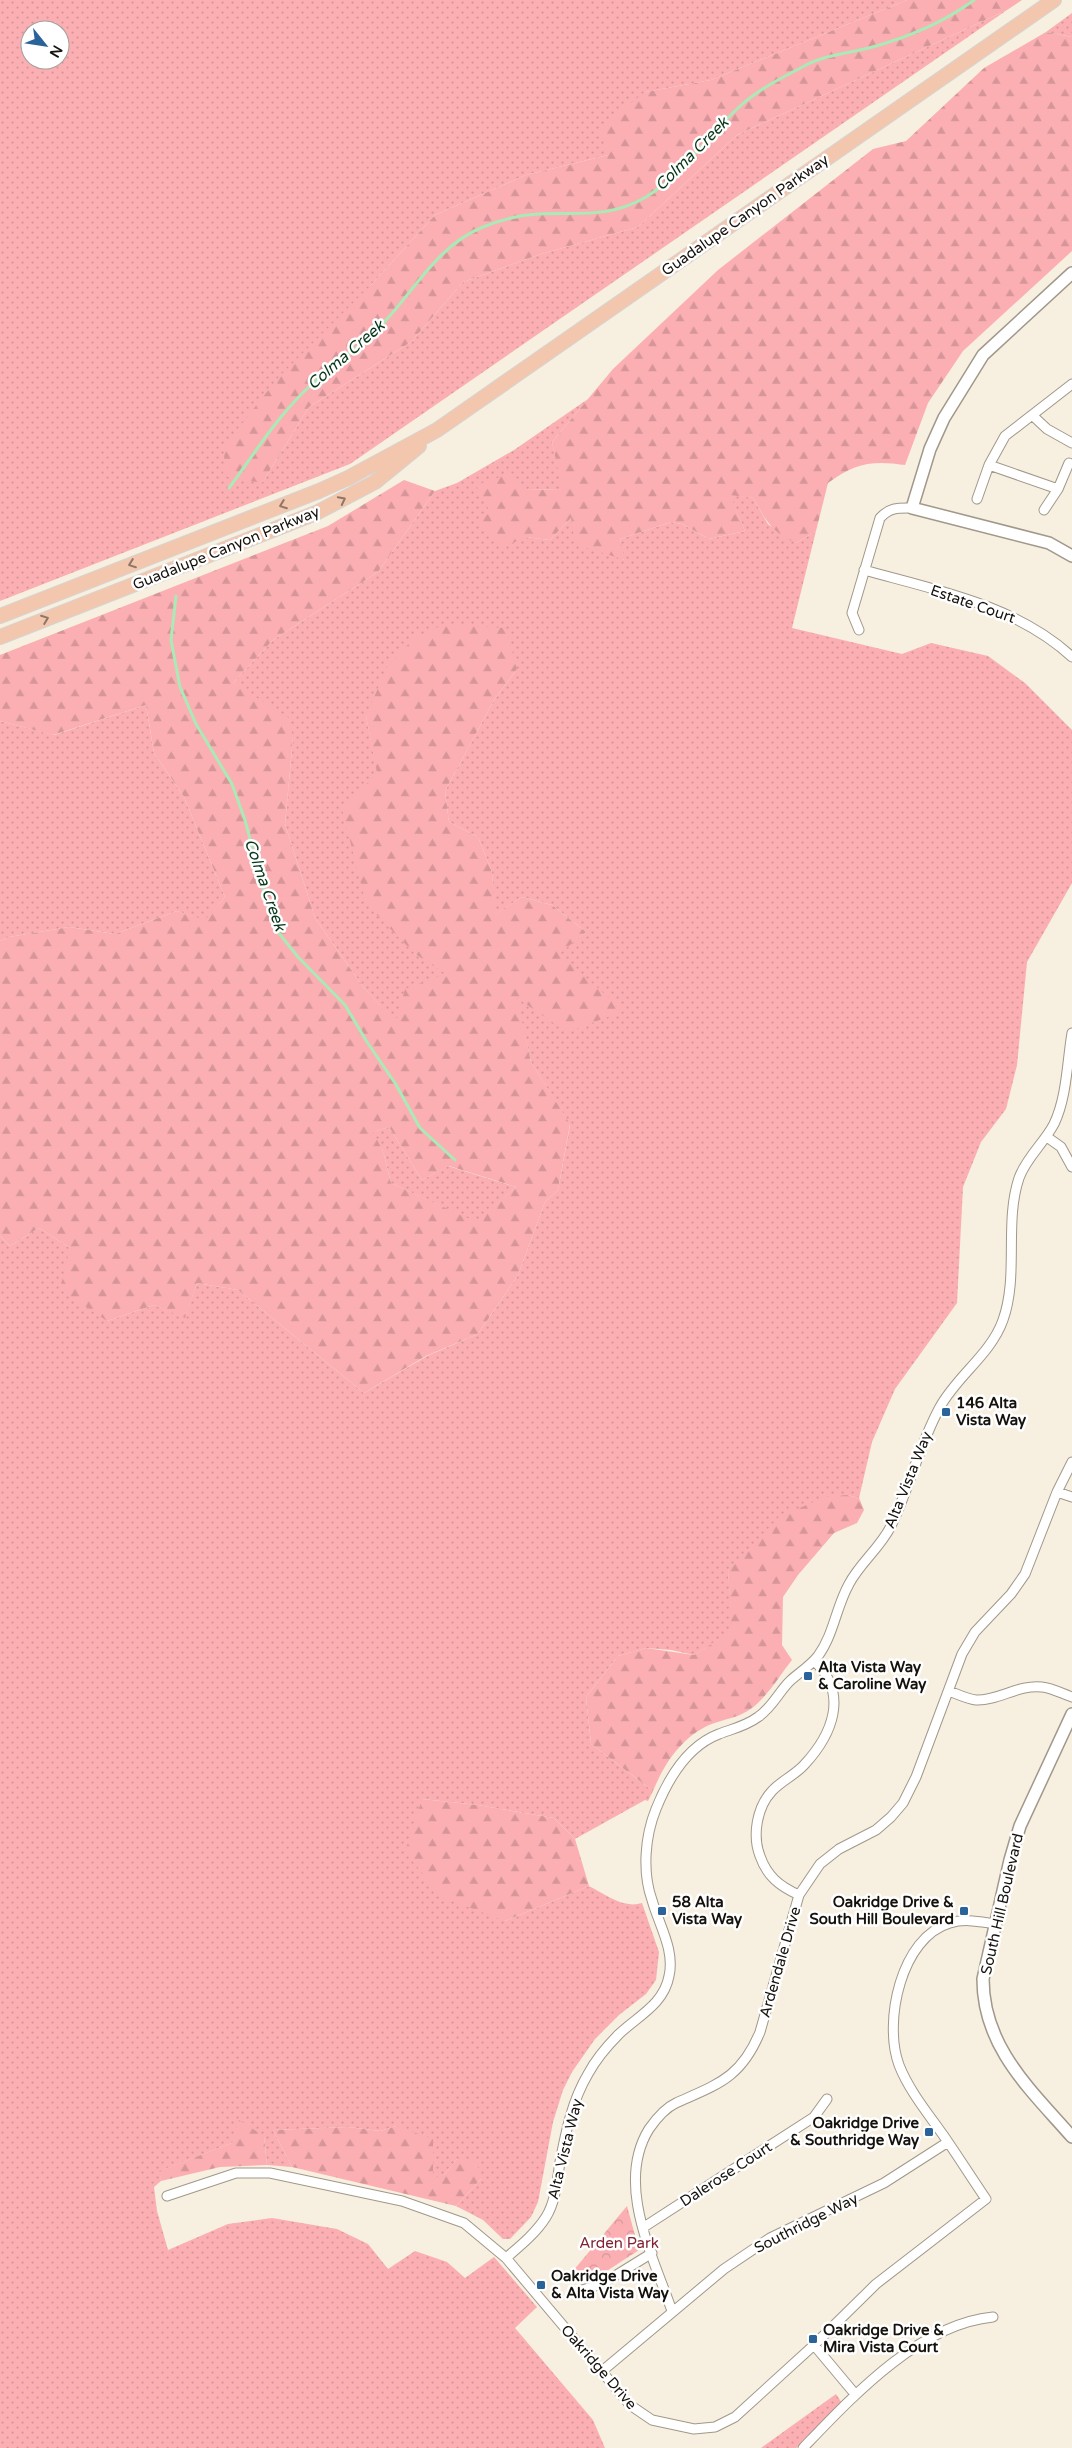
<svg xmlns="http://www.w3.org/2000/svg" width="1072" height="2448" viewBox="0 0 1072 2448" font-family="'Varela Round',sans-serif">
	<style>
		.grass { fill: url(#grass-dots); fill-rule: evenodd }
		.forest { fill: url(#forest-firs); fill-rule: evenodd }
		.park { fill: url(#park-crowns) }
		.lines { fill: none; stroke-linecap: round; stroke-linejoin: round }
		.stream { stroke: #aaeab6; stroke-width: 3 }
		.minor-casing { stroke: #a0988a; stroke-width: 11 }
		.tertiary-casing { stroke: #a0988a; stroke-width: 14 }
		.primary-casing { stroke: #d5d4d3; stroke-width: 16 }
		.minor { stroke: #fff; stroke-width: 9 }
		.tertiary { stroke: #fff; stroke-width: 11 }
		.primary { stroke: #f3c7ae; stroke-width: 14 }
		.oneway { stroke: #8f7666 }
		.poi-dot { fill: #29639a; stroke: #fff; stroke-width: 2 }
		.labels { text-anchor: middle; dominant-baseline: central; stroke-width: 5; stroke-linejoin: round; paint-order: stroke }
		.street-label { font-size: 15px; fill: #15120d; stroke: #fff }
		.poi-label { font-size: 15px; font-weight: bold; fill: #15120d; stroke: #fff; text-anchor: start }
		.park-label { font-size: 15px; fill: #7f2231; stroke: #fff }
		.water-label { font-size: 16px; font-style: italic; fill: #053716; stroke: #fff }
	</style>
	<defs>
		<pattern id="grass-dots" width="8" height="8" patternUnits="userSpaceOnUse" patternTransform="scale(1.25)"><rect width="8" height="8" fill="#fbafb3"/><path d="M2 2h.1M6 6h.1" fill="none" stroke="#d69699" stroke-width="1.8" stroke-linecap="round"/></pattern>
		<pattern id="forest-firs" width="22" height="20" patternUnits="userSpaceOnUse" patternTransform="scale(1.25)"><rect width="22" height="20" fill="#fbafb3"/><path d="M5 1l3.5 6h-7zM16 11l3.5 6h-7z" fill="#d69699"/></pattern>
		<pattern id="park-crowns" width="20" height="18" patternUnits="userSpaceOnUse" patternTransform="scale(1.25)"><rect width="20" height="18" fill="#fbafb3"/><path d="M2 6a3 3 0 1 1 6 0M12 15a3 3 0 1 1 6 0" fill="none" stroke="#d69699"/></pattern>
	</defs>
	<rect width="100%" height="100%" fill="#f7efdf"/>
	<path class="grass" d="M0,0H907L711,80L645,92L608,155L526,175L435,215L371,285L262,483L309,407L411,342L463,282L541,254L638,227L737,135L1007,10L350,464L0,601ZM30,30H60V60H30Z
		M1072,13V37L1046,32Z
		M588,399L552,442L563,489L526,490L525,537L550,540L571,518L624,560L620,539L671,522L682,524L709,539L745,531L729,494L753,498L768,524L796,543L816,531L792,628L902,654L931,643L988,656L1025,683L1072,730V883L1027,962L1017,1065L1006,1109L981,1142L963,1187L957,1303L895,1389L872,1442L859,1498L847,1495L728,1571L733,1631L694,1655L671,1650L646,1648L618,1656L586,1697L591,1744L653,1791L648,1801L645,1800L575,1839L554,1818L478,1805L422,1799L505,1921L589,1886C605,1894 623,1909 642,1903L659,1952L656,1980L646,1994L619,2015L595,2039L572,2072L563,2090L553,2122L538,2202L531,2217L510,2239H503L483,2220L456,2206L481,2179L457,2159L445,2174L433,2180L432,2163L396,2126L380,2131L348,2127L273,2130L292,2167L267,2165L264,2136L232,2143L160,2171L161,2181L154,2187L157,2211L168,2250L228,2224L272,2218L337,2229L368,2244L388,2269L415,2251L447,2262L465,2278L494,2257L537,2307L515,2328L593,2420L605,2448H0V1236L10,1246L39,1228L70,1248L107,1321L154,1305L185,1317L197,1283L238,1290L364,1393L427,1356L478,1334L518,1275L545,1202L558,1190L570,1125L531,1062L516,998L558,953L586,932L552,905L522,897L494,915L492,872L478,837L449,822L445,791L494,700L517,669L366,716L415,954L447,973L396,1023L364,988L315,918L285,824L293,738L233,683L273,640L378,572L435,491L457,483L514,450Z
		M146,705L154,753L184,797L225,897L205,921L177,911L115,934L69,927L9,937L0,941V721L54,735Z
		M389,1127L422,1180L448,1166L516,1187L476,1223L391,1183L383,1151L372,1132Z
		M836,2394L842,2403L796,2448H761Z"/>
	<path class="forest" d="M907,0H1022L1007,10L737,135L638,227L541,254L463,282L411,342L309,407L262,483L223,476L225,445L278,378L371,285L435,215L526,175L608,155L599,128L645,92L711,80Z
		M1046,32L1072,37V251L963,351L928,403L905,465C872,460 855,463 828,483L816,531L796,543C772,533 766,520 753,498L730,495L745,531L709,539L682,524L671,522L620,539L625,560L575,544L571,518L550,540L525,537L503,548L479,522L490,512L476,485L512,473L526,490L562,489L552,442L613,369L718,270L873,149L906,141L984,68Z
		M404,480L435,491L378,572L273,640L233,683L289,718L293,738L285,824L315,918L364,988L396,1022L405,989L446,974L415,954L366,904L342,809L377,773L366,716L387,667L416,636L444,625L506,628L517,669L494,700L445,791L449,822L478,837L492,872L495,914L522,897L552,905L586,932L559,954L624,1011L567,1032L517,998L531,1062L570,1124L558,1190L545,1202L518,1275L478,1334L426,1356L364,1393L238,1290L197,1283L185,1318L154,1305L107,1321L60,1289L70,1248L39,1228L10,1246L0,1236V941L9,937L69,927L115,934L177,911L205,920L225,897L184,797L154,753L146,705L53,735L0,721V655L328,526ZM389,1127L422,1180L449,1166L516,1187L476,1222L391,1183L383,1151L373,1132Z
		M847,1495L859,1498L864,1510L857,1523L834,1533L798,1575L783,1597L782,1645L792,1660C780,1675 768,1696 752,1708C739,1718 724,1719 709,1725C681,1738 664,1764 653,1791L591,1744L586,1697L618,1656L646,1648L694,1655L732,1631L728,1571L779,1517L825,1497Z
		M422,1799L478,1805L554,1818L575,1839L589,1886L505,1921L442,1897L405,1852Z
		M239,2120L264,2136L267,2165L220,2167L161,2181L159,2171L232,2143Z
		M396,2126L433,2139V2179L445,2174L457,2159L476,2160L481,2179L456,2206L292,2167L273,2130L348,2127L380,2131Z"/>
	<path class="park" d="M627,2206L639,2250L599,2276L580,2277L573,2271Z"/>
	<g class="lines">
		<path class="stream" d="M229,488C255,453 278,415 310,386C335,363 365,344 387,319C417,286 440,244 483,227C500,220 520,215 538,214C578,212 608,219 646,197C682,175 706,138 736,110C756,90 782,78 806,65C825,55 849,53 869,48C906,38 943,23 974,0
			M176,596L171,640L180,687L196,724L232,784L245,820L270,915L278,932L298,957L345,1005L367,1042L395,1083L420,1128L455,1160"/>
		<defs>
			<path id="minor" d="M1032,415L1047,429L1072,443
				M989,465L1058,489
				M977,499L989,465L1005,436L1072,384
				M1044,510L1058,489L1069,463
				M864,570C936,590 1016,605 1072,657
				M859,630L852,613L880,518C890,507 899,508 912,508
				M1047,1137L1061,1147L1072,1167
				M1057,1492L1072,1497
				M949,1691C957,1694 967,1699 976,1700C998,1701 1019,1684 1042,1687C1052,1688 1063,1694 1072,1697
				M799,1895C779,1886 767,1876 760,1856C752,1835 757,1807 772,1791C781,1781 795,1775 804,1765C833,1734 849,1693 814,1661
				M167,2196L236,2173H270L402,2201L464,2223L506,2258L630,2405L652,2420L694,2429L715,2427L735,2417L814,2345L876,2284L986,2199C973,2180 961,2161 948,2142C931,2117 910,2093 899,2065C883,2022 901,1937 950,1923C965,1918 981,1922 996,1924
				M644,2227L814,2117L827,2099
				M506,2258C520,2246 536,2233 546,2217C556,2201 557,2180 560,2162C566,2131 572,2101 588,2074C596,2059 607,2046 619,2034C638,2016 664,2004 669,1976C675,1950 659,1925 652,1900C642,1872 645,1836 656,1809C668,1779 687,1746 719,1734C732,1729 746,1726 758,1717C773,1707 779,1691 791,1680C800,1672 810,1666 818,1656C834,1634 836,1607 849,1584C860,1563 880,1548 891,1526C910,1487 919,1445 940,1407C957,1376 991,1354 1003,1320C1019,1275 1004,1223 1019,1178C1026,1158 1044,1143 1054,1124C1067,1097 1067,1062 1072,1033
				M582,2290L602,2284L652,2253
				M672,2311C653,2256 615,2184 649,2129C656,2119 665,2108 676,2103C718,2084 741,2078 760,2032L799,1895L820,1864L839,1849L876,1830L891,1817L903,1803L916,1777L962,1654L975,1632L1011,1594L1025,1574L1057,1492L1072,1462
				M814,2345L855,2394
				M601,2372L724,2269L770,2238L884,2183L948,2142
				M803,2448C852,2397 919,2324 993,2317"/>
			<path id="tertiary" d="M1072,273L983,355L944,418L930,449L912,508L1049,543L1072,556
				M1072,1714L1020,1826L1010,1860L983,1979C983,2047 1030,2089 1072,2137"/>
			<path id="primary" d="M0,616L319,491L348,478L437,430L1054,0
				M0,637L316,513L375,482L419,446"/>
		</defs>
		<use href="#minor" class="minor-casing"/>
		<use href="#tertiary" class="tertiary-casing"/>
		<use href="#primary" class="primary-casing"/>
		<use href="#minor" class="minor"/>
		<use href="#tertiary" class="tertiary"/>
		<use href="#primary" class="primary"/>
	</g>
	<defs><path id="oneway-chevron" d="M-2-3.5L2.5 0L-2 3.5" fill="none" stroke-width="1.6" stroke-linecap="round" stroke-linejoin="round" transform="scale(1.25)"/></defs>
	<g class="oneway">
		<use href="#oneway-chevron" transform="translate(342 500) rotate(-27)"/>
		<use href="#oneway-chevron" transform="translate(283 505) rotate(159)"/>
		<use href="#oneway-chevron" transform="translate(132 564) rotate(159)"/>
		<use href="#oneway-chevron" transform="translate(45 619) rotate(-21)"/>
	</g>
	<g class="poi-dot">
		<rect x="941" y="1407" width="10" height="10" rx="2.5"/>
		<rect x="803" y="1671" width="10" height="10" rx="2.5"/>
		<rect x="657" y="1906" width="10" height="10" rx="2.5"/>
		<rect x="959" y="1906" width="10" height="10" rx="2.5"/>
		<rect x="924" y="2127" width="10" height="10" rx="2.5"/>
		<rect x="536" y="2280" width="10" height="10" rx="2.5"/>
		<rect x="808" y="2334" width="10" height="10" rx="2.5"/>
	</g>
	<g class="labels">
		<g class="street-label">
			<text transform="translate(745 215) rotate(-35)">Guadalupe Canyon Parkway</text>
			<text transform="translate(226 548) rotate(-22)">Guadalupe Canyon Parkway</text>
			<text transform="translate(973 604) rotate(19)">Estate Court</text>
			<text transform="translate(908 1480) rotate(-68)">Alta Vista Way</text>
			<text transform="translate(1002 1904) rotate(-77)">South Hill Boulevard</text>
			<text transform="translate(780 1962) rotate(-74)">Ardendale Drive</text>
			<text transform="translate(565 2149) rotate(-76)">Alta Vista Way</text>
			<text transform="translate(726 2174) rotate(-33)">Dalerose Court</text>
			<text transform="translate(806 2223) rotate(-27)">Southridge Way</text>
			<text transform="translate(599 2367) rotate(49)">Oakridge Drive</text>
		</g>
		<g class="poi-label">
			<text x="956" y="1403">146 Alta<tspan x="956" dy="17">Vista Way</tspan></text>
			<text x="818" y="1667">Alta Vista Way<tspan x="818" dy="17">&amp; Caroline Way</tspan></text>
			<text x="672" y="1902">58 Alta<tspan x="672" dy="17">Vista Way</tspan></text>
			<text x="954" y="1902" text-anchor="end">Oakridge Drive &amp;<tspan x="954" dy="17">South Hill Boulevard</tspan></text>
			<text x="919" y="2123" text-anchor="end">Oakridge Drive<tspan x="919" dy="17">&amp; Southridge Way</tspan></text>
			<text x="551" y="2276">Oakridge Drive<tspan x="551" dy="17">&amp; Alta Vista Way</tspan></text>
			<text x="823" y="2330">Oakridge Drive &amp;<tspan x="823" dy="17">Mira Vista Court</tspan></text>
		</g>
		<g class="park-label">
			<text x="619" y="2243">Arden Park</text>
		</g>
		<g class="water-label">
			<text transform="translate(692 154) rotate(-45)">Colma Creek</text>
			<text transform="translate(346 355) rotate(-41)">Colma Creek</text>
			<text transform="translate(265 885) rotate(71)">Colma Creek</text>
		</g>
	</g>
	<g transform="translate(45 45) rotate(120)"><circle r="24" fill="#ffffff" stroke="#a1a09e"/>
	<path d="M0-4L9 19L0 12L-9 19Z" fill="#29639a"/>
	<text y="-8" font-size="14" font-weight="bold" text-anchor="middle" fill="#15120d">N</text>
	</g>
</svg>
